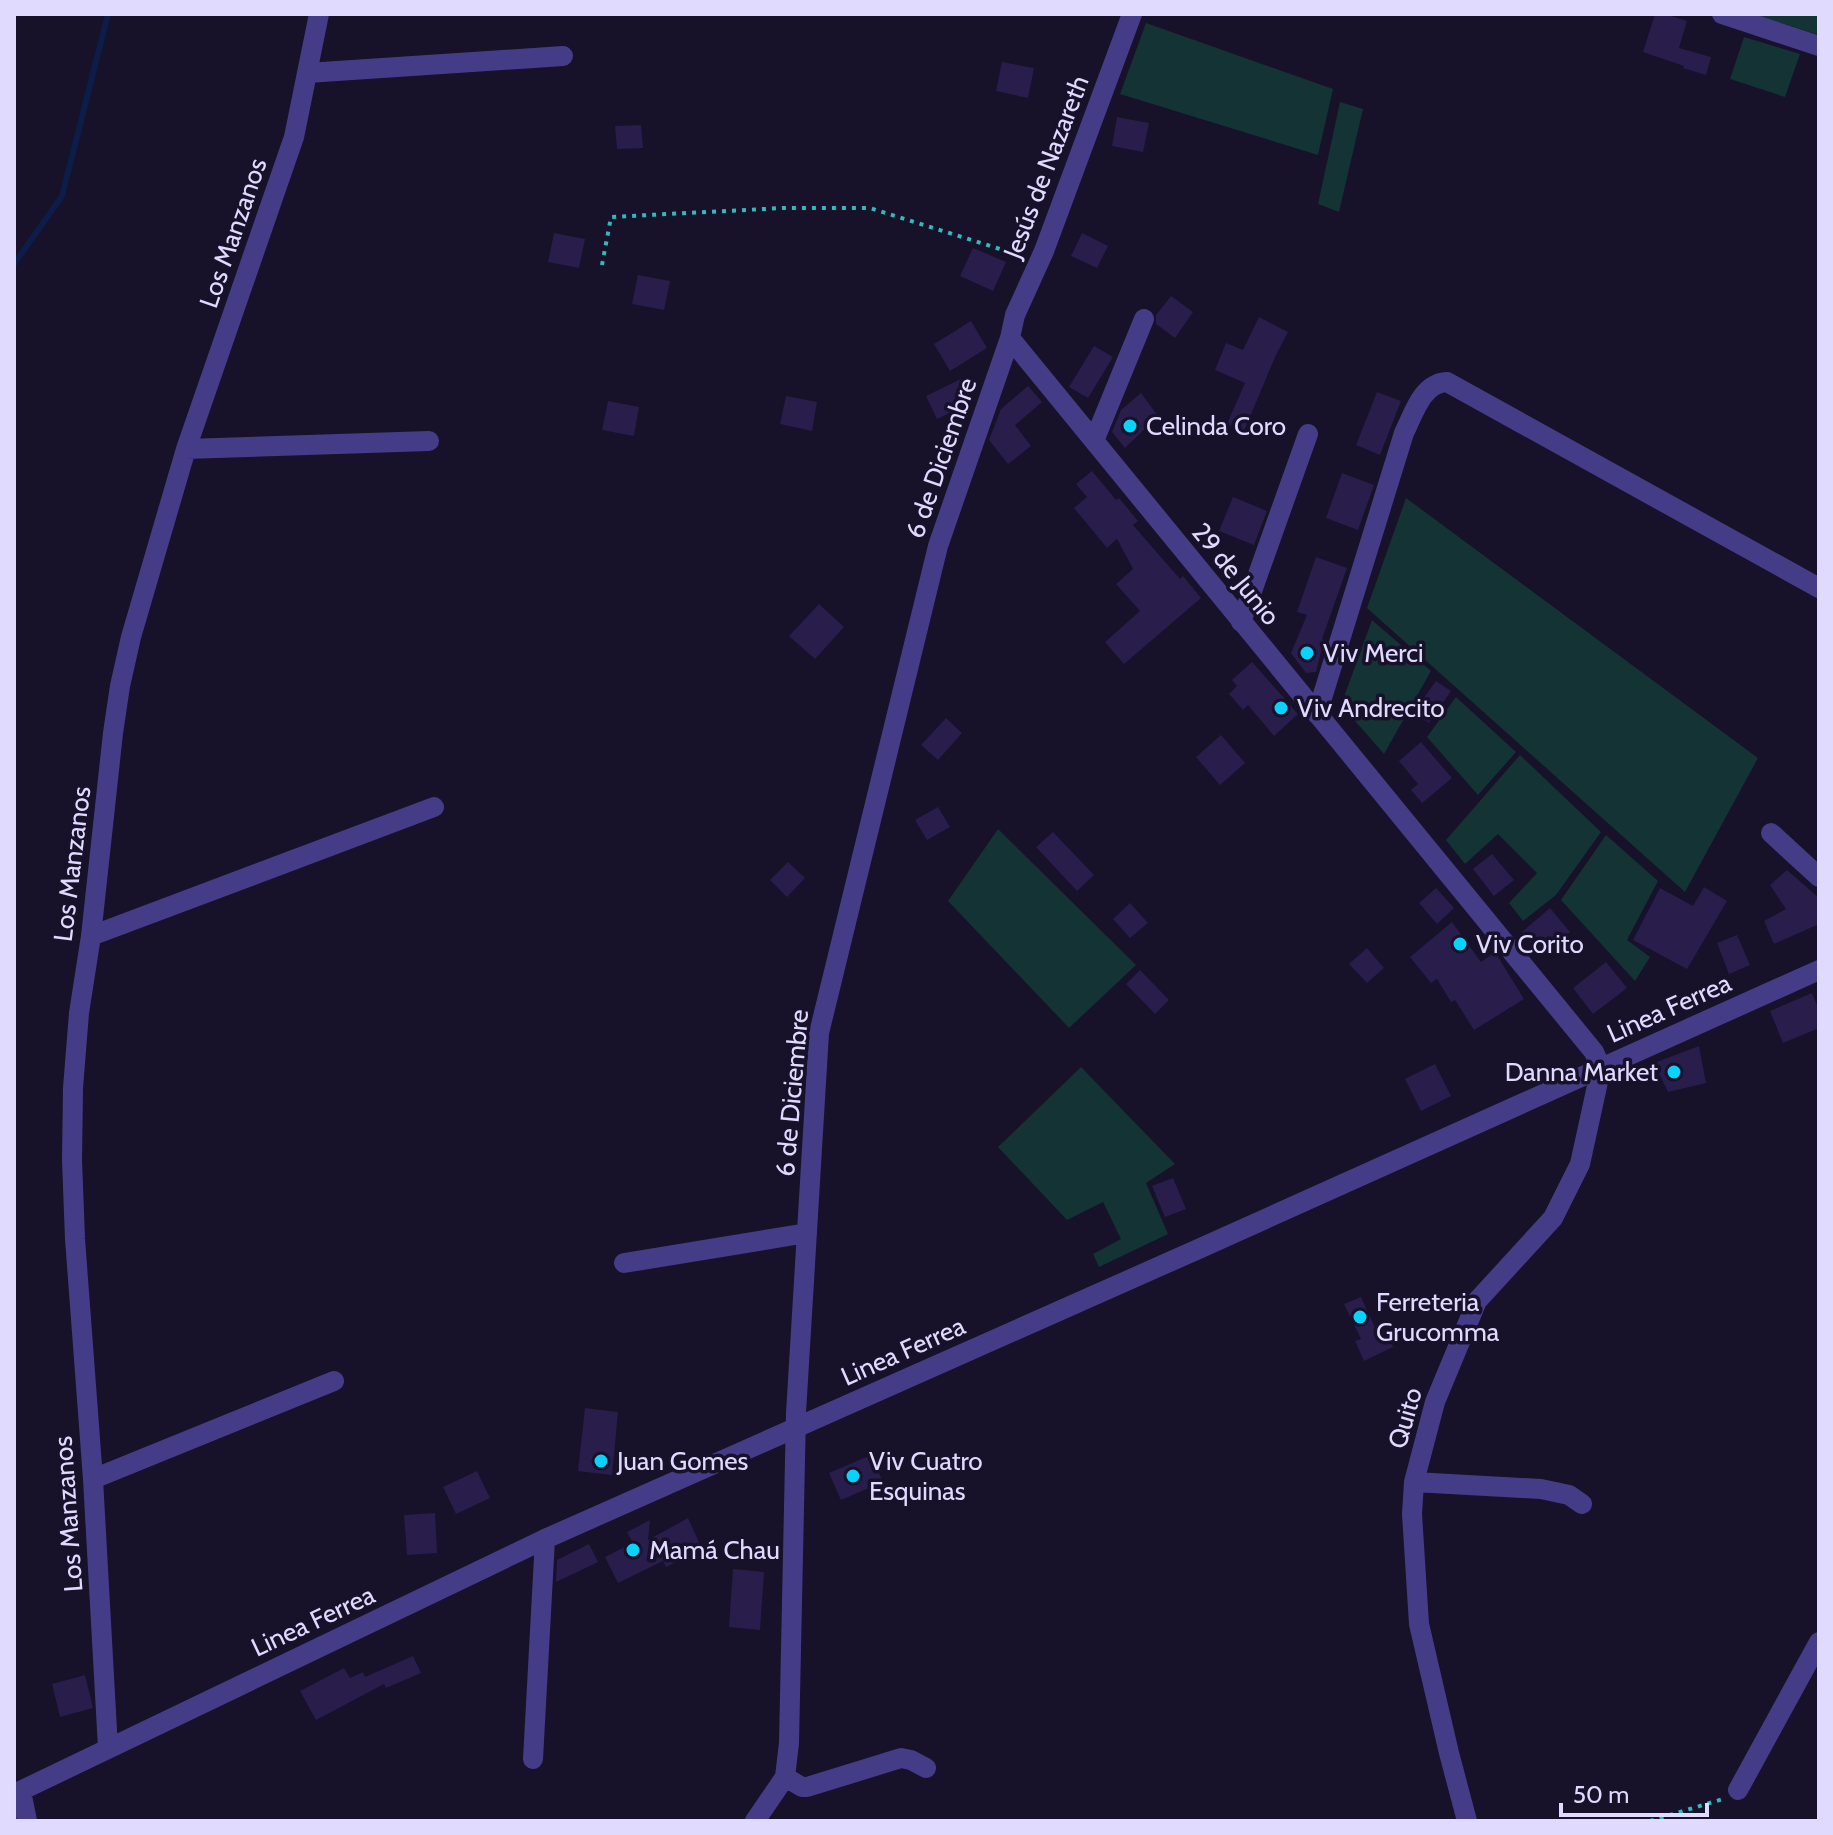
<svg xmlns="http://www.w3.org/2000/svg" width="1833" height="1835" viewBox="0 0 1833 1835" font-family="Cabin,sans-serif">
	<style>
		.green { fill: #143334 }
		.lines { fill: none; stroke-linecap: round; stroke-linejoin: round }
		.stream { stroke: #0b1d48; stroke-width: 6 }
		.building { fill: #291d4b }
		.path { stroke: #31babb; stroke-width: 4; stroke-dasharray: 4 6; stroke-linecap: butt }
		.minor { stroke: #453c88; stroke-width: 20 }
		.poi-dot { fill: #07d3fd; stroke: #17112a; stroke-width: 3 }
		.labels { text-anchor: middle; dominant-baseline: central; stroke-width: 7; stroke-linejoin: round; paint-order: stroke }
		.street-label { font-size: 26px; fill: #e1daff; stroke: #17112a }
		.poi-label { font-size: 26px; fill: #e1daff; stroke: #17112a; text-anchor: start }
	</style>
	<rect width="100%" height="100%" fill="#17112a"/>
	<path class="green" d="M1759,14H1819V35L1759,16Z
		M1146,23L1333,89L1318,155L1120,94Z
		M1744,37L1800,54L1785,97L1730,79Z
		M1340,102L1363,109L1339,212L1318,204Z
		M1406,498L1758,758L1685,892L1367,608Z
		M1372,620L1431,671L1384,754L1341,705Z
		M1456,697L1516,752L1478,795L1427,737Z
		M1520,755L1601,832L1556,895L1523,921L1509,903L1537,873L1498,834L1465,864L1446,840Z
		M998,829L1136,965L1069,1028L948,901Z
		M1606,835L1658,881L1627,940L1650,957L1635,981L1561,900Z
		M1081,1067L1175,1164L1146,1183L1168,1234L1099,1267L1093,1254L1121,1239L1103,1202L1067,1220L998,1147Z"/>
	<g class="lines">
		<path class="stream" d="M14,264L62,196L108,14"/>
	</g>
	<path class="building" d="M1655,14H1665L1687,21L1679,48L1711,57L1706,75L1683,68L1684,66L1643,52Z
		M1002,62L1034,68L1028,98L996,91Z
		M1117,117L1149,123L1143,152L1112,146Z
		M641,125L643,148L617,149L615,126Z
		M554,233L585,239L579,268L548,262Z
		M1082,233L1108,246L1097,268L1071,256Z
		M973,248L1006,262L993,291L960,276Z
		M638,275L670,281L664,310L632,304Z
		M1171,296L1193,312L1175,338L1156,324V315Z
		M1259,317L1288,332L1275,357L1244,431L1227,424L1245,383L1215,370L1226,343L1243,350Z
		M971,321L987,348L950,371L934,344Z
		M1094,346L1113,357L1088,398L1069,387Z
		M963,378L975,400L937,419L926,396Z
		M1028,386L1042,402L1015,425L1031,446L1008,464L989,440L1001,409Z
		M1377,392L1401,401L1380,455L1356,445Z
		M1141,393L1158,416L1125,448L1112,432L1121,410Z
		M786,396L817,402L812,431L780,424Z
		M608,401L639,407L634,436L602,430Z
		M1092,471L1116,500L1119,498L1138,521L1133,525L1180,579L1183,576L1201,598L1124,664L1105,642L1140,611L1116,584L1133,569L1117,539L1107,548L1074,508L1087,497L1076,484Z
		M1342,473L1374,485L1358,530L1326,518Z
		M1233,497L1267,511L1254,545L1219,531Z
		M1316,557L1347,568L1322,639L1324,640L1316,672L1306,673L1291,653L1307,615L1297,612Z
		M819,604L844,627L815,659L789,636Z
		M1252,662L1298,714L1274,736L1248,705L1243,710L1229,694L1237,686L1232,680Z
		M1436,681L1451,691L1429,723L1413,713Z
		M946,718L962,733L938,760L921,745Z
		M1221,735L1245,763L1220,785L1196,757Z
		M1421,742L1452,778L1422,803L1411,790L1418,784L1399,761Z
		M938,807L950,827L927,840L915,820Z
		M1053,832L1094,875L1077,891L1036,847Z
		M1492,854L1514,880L1494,896L1473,869Z
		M788,862L805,878L787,897L770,880Z
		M1787,870L1819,898V924L1774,944L1764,921L1786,909L1770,885Z
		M1704,887L1727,901L1687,969L1633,940L1660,888L1693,906Z
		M1436,888L1454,908L1437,924L1419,903Z
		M1130,903L1148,923L1130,938L1113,919Z
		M1550,908L1570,932L1541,955L1522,932Z
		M1452,922L1481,962L1495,952L1524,999L1474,1030L1455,1000L1451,1002L1437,979L1431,983L1410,957Z
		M1737,935L1750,965L1729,974L1717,943Z
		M1367,948L1384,968L1367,983L1349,964Z
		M1606,962L1627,988L1593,1014L1573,988Z
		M1140,970L1169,1000L1155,1014L1126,984Z
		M1812,993L1819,1010V1028L1783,1043L1770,1011Z
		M1699,1046L1706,1083L1668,1092L1654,1063Z
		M1435,1064L1451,1096L1421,1111L1405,1079Z
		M1173,1178L1186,1209L1165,1217L1152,1186Z
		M1361,1297L1378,1334L1385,1330L1393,1347L1364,1361L1355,1341L1361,1339L1344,1304Z
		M585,1408L618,1412L612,1475L578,1471Z
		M871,1455L883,1482L841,1500L829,1473Z
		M477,1471L490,1498L456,1514L443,1487Z
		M435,1513L437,1553L407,1555L404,1515Z
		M688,1518L702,1549L666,1567L663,1561L618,1583L605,1557L633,1543L627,1532L650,1520L648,1540Z
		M589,1544L598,1562L556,1582L557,1560Z
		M733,1569L764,1572L760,1630L729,1627Z
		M413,1656L421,1673L386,1688L384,1684L316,1720L300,1691L344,1668L350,1678L363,1672L365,1677Z
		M85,1675L93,1708L60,1717L52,1684Z"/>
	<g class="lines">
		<path class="path" d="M602,265L611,217L783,208H870L1022,256
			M1650,1821L1723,1799"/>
		<path class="minor" d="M1722,14L1819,46
			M307,73L563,56
			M1010,338L1594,1052L1601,1068
			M1094,441L1144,319
			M186,449L429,441
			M1241,622L1308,434
			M1317,714L1404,433C1414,413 1422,383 1447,382L1819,588
			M1771,833L1819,877
			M91,936L434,807
			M624,1263L807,1233
			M93,1479L334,1381
			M1414,1482L1541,1489L1569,1495L1582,1504
			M108,1748L93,1479L75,1239L72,1160L73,1088L79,1013L91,936L113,733L120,686L131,637L186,449L294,137L319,14
			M533,1759L545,1539
			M785,1777L802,1787H807L901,1758L911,1760L926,1768
			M1738,1790L1819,1642
			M21,1791L27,1821
			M14,1794L545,1539L1194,1251L1819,970
			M755,1821L785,1777L789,1743L796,1413L819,1033L938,546L1010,338L1015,315L1044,251L1132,14
			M1467,1821L1449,1753L1419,1624L1412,1514L1414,1482L1435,1402L1477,1301L1553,1218L1580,1164L1601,1068"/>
	</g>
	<g class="poi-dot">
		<circle cx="1130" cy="426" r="8"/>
		<circle cx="1307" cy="653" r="8"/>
		<circle cx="1281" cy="708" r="8"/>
		<circle cx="1460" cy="944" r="8"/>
		<circle cx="1674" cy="1072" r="8"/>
		<circle cx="1360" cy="1317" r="8"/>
		<circle cx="601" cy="1461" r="8"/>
		<circle cx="853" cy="1476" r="8"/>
		<circle cx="633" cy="1550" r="8"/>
	</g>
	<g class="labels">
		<g class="street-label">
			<text transform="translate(1046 167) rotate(-69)">Jesús de Nazareth</text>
			<text transform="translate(233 233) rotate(-71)">Los Manzanos</text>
			<text transform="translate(941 458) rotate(-71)">6 de Diciembre</text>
			<text transform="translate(1236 574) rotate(51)">29 de Junio</text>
			<text transform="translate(72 864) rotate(-83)">Los Manzanos</text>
			<text transform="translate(1669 1008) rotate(-24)">Linea Ferrea</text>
			<text transform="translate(792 1093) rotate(-85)">6 de Diciembre</text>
			<text transform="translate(903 1351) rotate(-24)">Linea Ferrea</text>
			<text transform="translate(1405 1418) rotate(-74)">Quito</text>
			<text transform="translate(68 1514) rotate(-94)">Los Manzanos</text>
			<text transform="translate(313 1621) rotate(-25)">Linea Ferrea</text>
		</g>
		<g class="poi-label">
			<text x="1146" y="426">Celinda Coro</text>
			<text x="1323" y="653">Viv Merci</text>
			<text x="1297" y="708">Viv Andrecito</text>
			<text x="1476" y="944">Viv Corito</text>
			<text x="1658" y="1072" text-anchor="end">Danna Market</text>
			<text x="1376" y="1302">Ferreteria<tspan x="1376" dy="30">Grucomma</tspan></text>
			<text x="617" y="1461">Juan Gomes</text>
			<text x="869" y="1461">Viv Cuatro<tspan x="869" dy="30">Esquinas</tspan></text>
			<text x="649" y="1550">Mamá Chau</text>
		</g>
	</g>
	<rect width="1833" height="1835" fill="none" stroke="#e1daff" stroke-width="32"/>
	<path d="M1561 1803v12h146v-12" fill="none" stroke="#e1daff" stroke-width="4"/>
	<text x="1573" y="1803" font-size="24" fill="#e1daff" stroke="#17112a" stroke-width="6" paint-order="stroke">50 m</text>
</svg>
